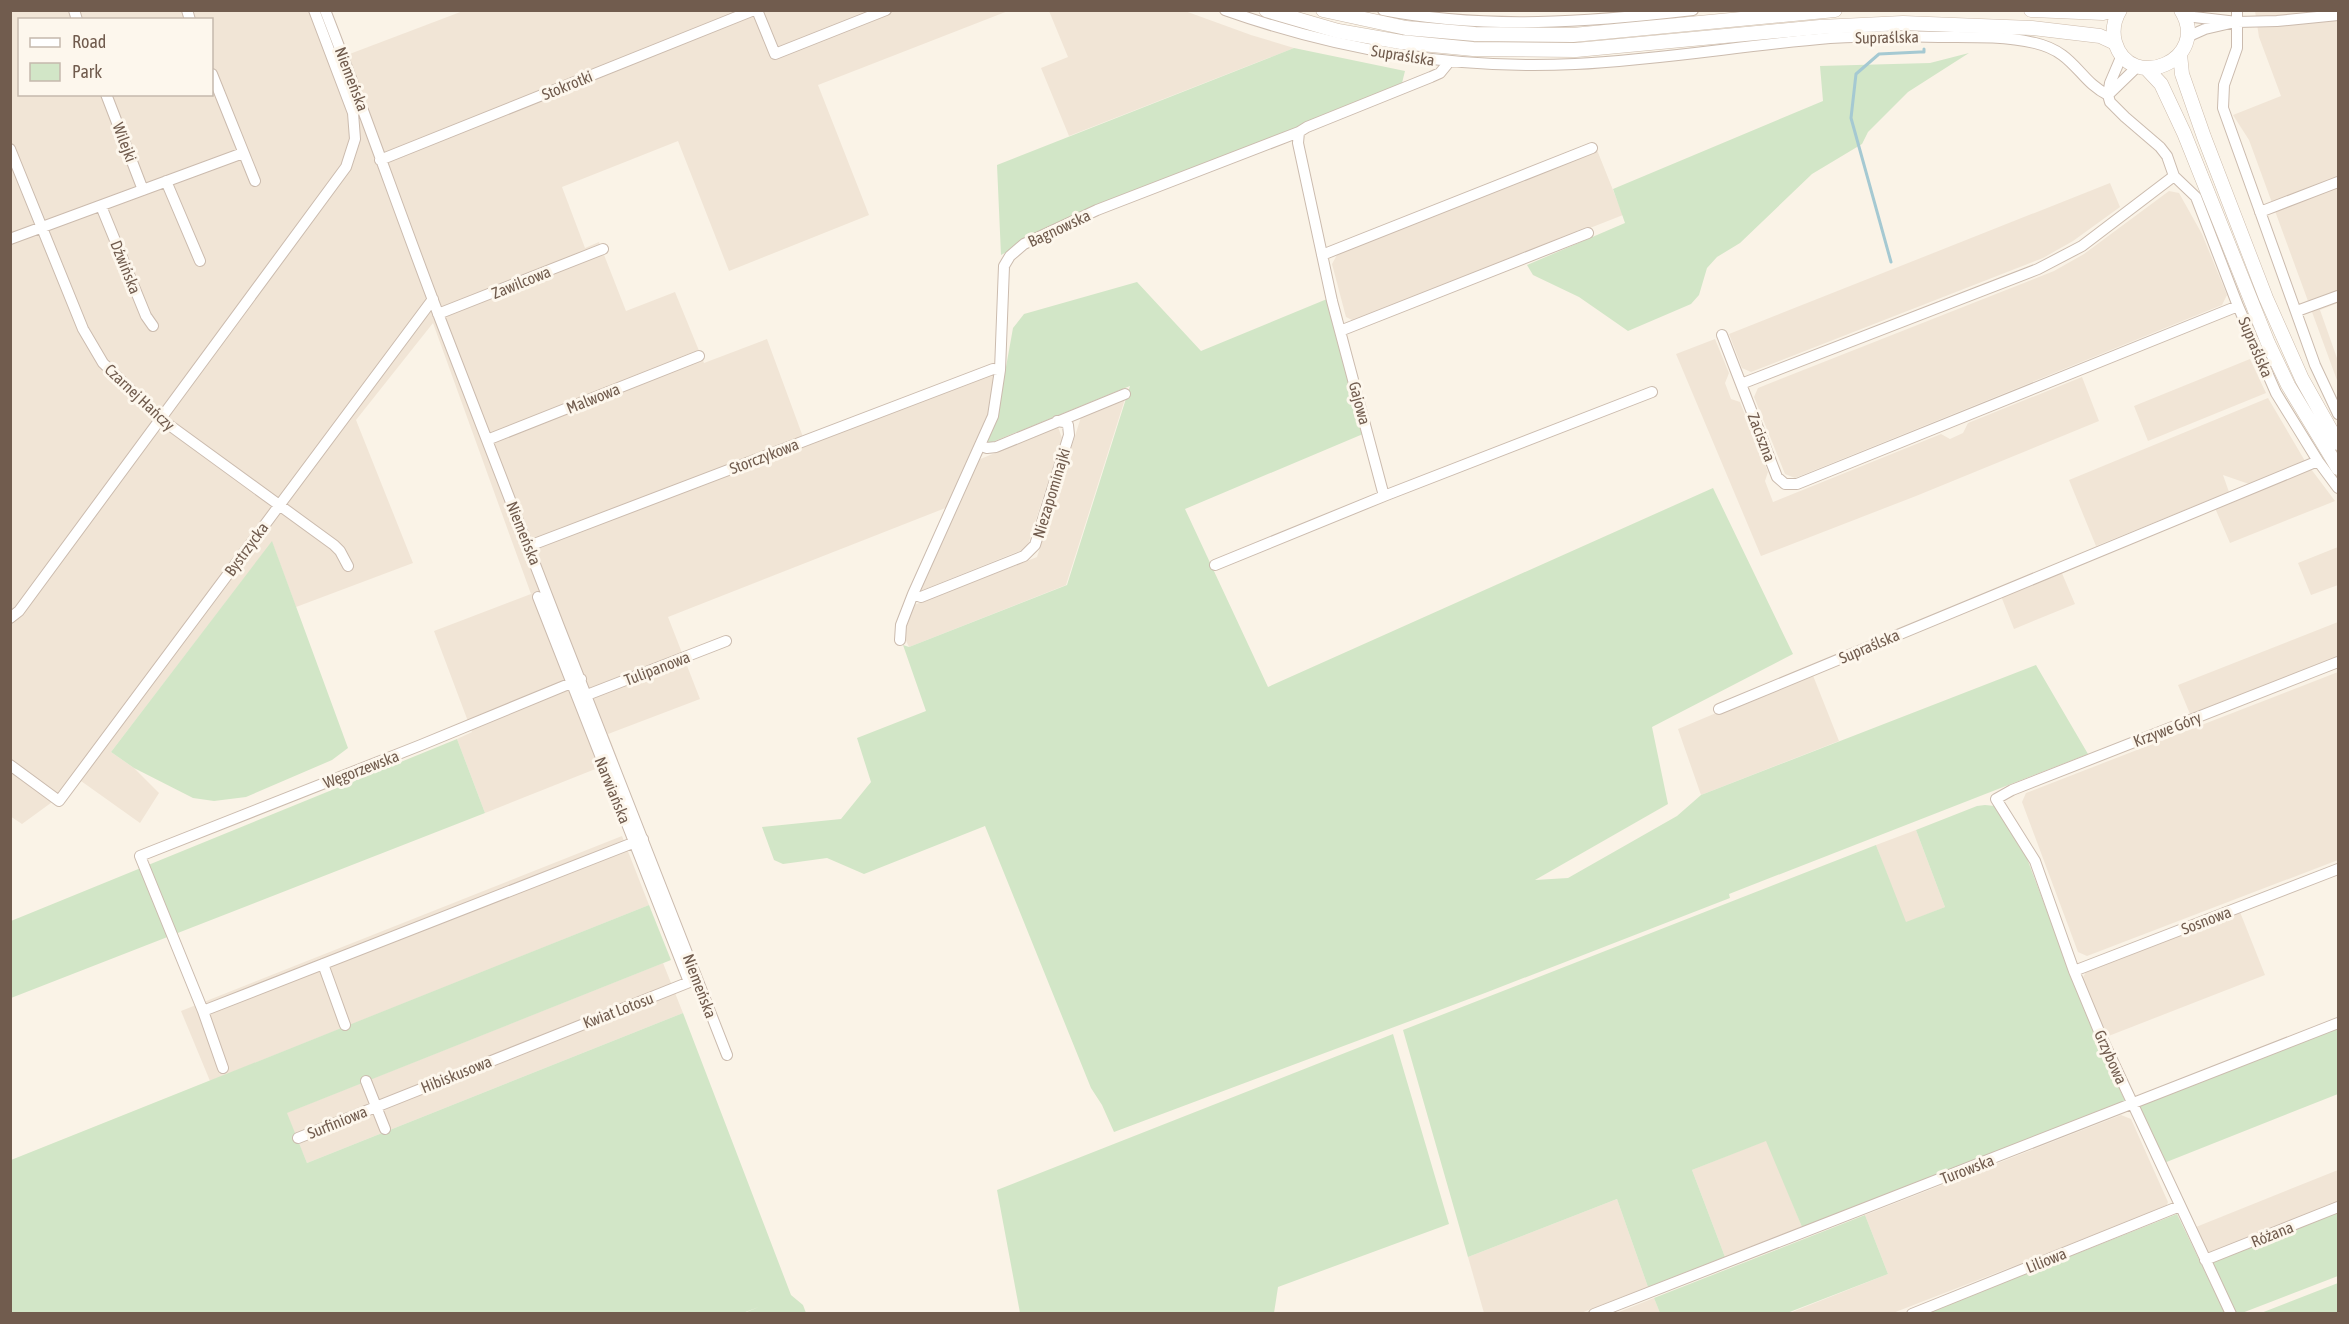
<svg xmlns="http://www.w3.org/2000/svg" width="2349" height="1324" viewBox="0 0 2349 1324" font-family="'Asap Condensed',sans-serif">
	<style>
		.residential { fill: #f1e5d6; fill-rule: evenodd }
		.green { fill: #d2e6c7 }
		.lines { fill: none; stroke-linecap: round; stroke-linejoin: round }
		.stream { stroke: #a5c9d2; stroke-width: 3 }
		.minor-casing { stroke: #cbbbae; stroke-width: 12 }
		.secondary-casing { stroke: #cdbcac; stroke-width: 15 }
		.minor { stroke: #fff; stroke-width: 10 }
		.secondary { stroke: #fff; stroke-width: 14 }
		.labels { text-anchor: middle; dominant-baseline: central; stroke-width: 6; stroke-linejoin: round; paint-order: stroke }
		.street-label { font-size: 16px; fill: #715c4e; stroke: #fdf7ed }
	</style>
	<rect width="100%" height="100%" fill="#faf3e7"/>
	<path class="residential" d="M10,11H330L347,55L463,11H1008L818,85L869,215L729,271L678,141L562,187L585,248L599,242L626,311L675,292L704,363L767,339L803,437L997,363L990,414L948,507L668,617L700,699L608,734L618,760L485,813L457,739L472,732L434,631L531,594L433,323L356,420L413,563L296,607L272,542L111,752L134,768L159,793L140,823L81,781L22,824L10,816ZM20,20H212V94H20Z
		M1049,11H1185L1251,35L1294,48L1069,136L1041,68L1068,57Z
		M2255,11H2338V303L2320,310L2338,361V383L2249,140L2233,115L2281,96L2259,37Z
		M1597,150L1623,215L1354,321L1346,317L1332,264L1338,253Z
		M2110,183L2120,207L2073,241L2043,258L1751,372L1742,368L1729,334Z
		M2169,191L2179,193L2202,234L2227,295L2222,305L1795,478L1785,474L1754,397L1758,388L2054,271L2084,254Z
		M1715,339L1729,373L1725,383L1731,399L1740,402L1768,472L1765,481L1773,502L1941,434L1950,439L1963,433L1968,423L2082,377L2099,421L1916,496L1761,556L1676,354Z
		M2250,359L2266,393L2148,441L2134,406Z
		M2268,398L2305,461L2249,484L2223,475L2229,492L2096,546L2069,480Z
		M1125,399L1066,585L909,647L902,632L914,605L1037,557L1081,417Z
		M1058,427L1062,438L1027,548L920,591L978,460Z
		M2311,469L2335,501L2230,543L2215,508Z
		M2338,547V585L2311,595L2298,563Z
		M2061,571L2075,604L2014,629L2001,596Z
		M2338,622V657L2190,714L2178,685Z
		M2338,672V860L2087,956L2078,952L2022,802L2026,793Z
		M1812,673L1839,741L1701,795L1678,729Z
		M1916,830L1945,907L1905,923L1876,845Z
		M622,836L649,905L210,1081L181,1011Z
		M2240,912L2265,975L2106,1037L2082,979L2086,972Z
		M663,963L683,1013L307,1163L286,1113Z
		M2121,1115L2131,1119L2168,1202L2166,1207L1893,1313L1787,1314L1888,1274L1865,1215Z
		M1767,1140L1802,1227L1725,1257L1692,1170Z
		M2338,1170V1203L2211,1253L2207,1251L2196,1227Z
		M1617,1199L1648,1287L1581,1313H1484L1468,1257Z
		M1654,1298L1660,1313L1614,1314Z"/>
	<path class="green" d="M1294,48L1405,71L1402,83L1018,246L1001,255L997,165Z
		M1969,53L1908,92L1868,132L1862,144L1812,174L1740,243L1717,257L1707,268L1699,295L1691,304L1628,331L1579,297L1533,275L1527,265L1625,223L1613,189L1823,101L1820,66L1930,63Z
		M1137,282L1201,351L1327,299L1363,434L1185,509L1268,687L1713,488L1793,654L1652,727L1668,804L1535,880L1568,878L1677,816L1701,795L2036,665L2088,754L1729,894L1730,898L1485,993L1114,1132L1102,1105L1091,1088L985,826L864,874L827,858L783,864L774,860L762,827L841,819L871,782L857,738L926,711L903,645L909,647L1067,585L1130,386L985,445L997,417L1013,328L1024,314Z
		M272,541L348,748L332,760L246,797L214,801L193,798L134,768L111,752Z
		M457,739L485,813L11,998V921Z
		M1985,805L1995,806L2025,853L2083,1007L2125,1101L1802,1227L1766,1141L1692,1170L1725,1257L1648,1287L1617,1199L1468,1257L1403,1030L1876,845L1906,922L1945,907L1916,830L1977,806Z
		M649,905L671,960L287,1113L307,1163L683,1013L791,1295L803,1305L806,1313H744L759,1307L740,1314H11V1160Z
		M2338,1027V1094L2164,1163L2137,1106Z
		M1393,1034L1449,1224L1278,1287L1274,1313H1020L997,1190Z
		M2338,1212V1276L2242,1313H2234L2210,1263Z
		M2177,1214L2225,1313L1924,1314Z
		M1865,1215L1888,1274L1787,1313H1660L1654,1298Z
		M2338,1283V1313H2261Z"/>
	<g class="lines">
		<path class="stream" d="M1891,262L1851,118L1856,74L1879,54L1920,52H1924V49"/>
		<defs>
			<path id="minor" d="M74,10L77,20
				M187,10L190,20
				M325,10C365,112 400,214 439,316C533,563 631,809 727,1055
				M757,10L775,54L886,10
				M1225,10C1338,50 1454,70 1575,64C1660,60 1745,45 1830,38C1866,36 1903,36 1939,37C1971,37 2004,36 2035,43C2075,52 2079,81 2108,95L2110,102L2125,117L2160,147L2167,156L2174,176L2196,197L2238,306L2276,393L2318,461L2338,488
				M1383,10C1486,30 1590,22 1693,10
				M2237,10V48L2224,85L2223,108L2315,365L2338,414
				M2183,13L2194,17L2237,22L2277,21L2338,15
				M2187,37L2205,29L2231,23
				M212,74L255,181
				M106,94L143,190
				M2108,95L2110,83L2122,55
				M2108,95L2138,66
				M10,149L83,329L103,363L161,419L334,545L340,551L348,566
				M380,160L754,10
				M2174,176L2082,246L2038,269L1741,384L1777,477L1785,484H1797L2238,306
				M166,181L200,261
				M101,206L146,316L153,326
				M2260,212L2338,182
				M10,239L243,153
				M1322,255L1592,148
				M2297,311L2338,296
				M438,314L603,249
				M1340,331L1588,233
				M1722,335L1741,384
				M487,440L699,356
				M981,446L987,448L996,447L1125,394
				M1384,496L1652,392
				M529,546L993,369L1000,370
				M1215,565L1384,496L1332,301L1298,143L1299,132
				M913,594L921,597L1024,556L1035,545L1069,435L1068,425L1064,422L1057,421
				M538,597L689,982
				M10,618L19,611L346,167L355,139L353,113L314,10
				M900,640L901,625L913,594L993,416L1000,370L1004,266L1010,256L1024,244L1097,210L1299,132L1307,127L1431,77L1440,73L1449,62
				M587,695L726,641
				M1719,709L2318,461
				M10,765L59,801L433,299
				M323,964L345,1025
				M2074,971L2338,869
				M203,1011L643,839
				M223,1068L203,1011L140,856L421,745L581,679
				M366,1081L385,1129
				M298,1138L697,979
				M2205,1260L2338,1207
				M1594,1314L2338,1023
				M1912,1314L2180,1206
				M2231,1314L2101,1036L2074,971L2035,861L1996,799L2012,790L2338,662"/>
			<path id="secondary" d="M1266,10L1338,31L1401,42L1473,49L1576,50L1820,27L1903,23L2032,28L2100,36L2115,43
				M1323,10L1406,28L1475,34L1573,35L1835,10
				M2031,10L2103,13L2114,10
				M2120,10C2114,20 2112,31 2115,42C2130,94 2212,60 2181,10
				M2180,54L2182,74L2204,137L2266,298L2302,379L2338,443
				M2146,68L2161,84L2184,133L2268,343L2288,385L2338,468"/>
		</defs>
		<use href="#minor" class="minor-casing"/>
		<use href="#secondary" class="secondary-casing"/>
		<use href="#minor" class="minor"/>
		<use href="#secondary" class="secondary"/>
	</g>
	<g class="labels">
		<g class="street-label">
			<text transform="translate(1887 37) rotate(-1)">Supraślska</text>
			<text transform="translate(1403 55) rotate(9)">Supraślska</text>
			<text transform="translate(352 79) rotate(69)">Niemeńska</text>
			<text transform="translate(567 85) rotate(-22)">Stokrotki</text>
			<text transform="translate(125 142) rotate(69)">Wilejki</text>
			<text transform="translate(1059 228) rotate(-25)">Bagnowska</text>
			<text transform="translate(126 267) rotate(68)">Dźwińska</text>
			<text transform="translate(521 282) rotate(-22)">Zawilcowa</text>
			<text transform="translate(2256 347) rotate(67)">Supraślska</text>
			<text transform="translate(140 397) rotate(43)">Czarnej Hańczy</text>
			<text transform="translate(593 398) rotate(-22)">Malwowa</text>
			<text transform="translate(1360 403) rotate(75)">Gajowa</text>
			<text transform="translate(1762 437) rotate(69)">Zaciszna</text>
			<text transform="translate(764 456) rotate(-21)">Storczykowa</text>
			<text transform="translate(1051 493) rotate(-73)">Niezapominajki</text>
			<text transform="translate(524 533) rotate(68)">Niemeńska</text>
			<text transform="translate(246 549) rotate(-54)">Bystrzycka</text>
			<text transform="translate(1869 646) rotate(-23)">Supraślska</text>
			<text transform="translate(657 668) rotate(-21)">Tulipanowa</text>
			<text transform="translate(2167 729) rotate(-21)">Krzywe Góry</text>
			<text transform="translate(361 769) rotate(-21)">Węgorzewska</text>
			<text transform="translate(613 790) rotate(68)">Narwiańska</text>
			<text transform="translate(2206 920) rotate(-21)">Sosnowa</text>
			<text transform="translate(700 986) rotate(69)">Niemeńska</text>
			<text transform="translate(618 1010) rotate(-21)">Kwiat Lotosu</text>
			<text transform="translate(2111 1057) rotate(66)">Grzybowa</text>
			<text transform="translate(456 1074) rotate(-22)">Hibiskusowa</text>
			<text transform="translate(337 1122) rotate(-22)">Surfiniowa</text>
			<text transform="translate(1967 1169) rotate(-21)">Turowska</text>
			<text transform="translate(2272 1234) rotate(-22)">Różana</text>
			<text transform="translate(2046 1260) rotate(-22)">Liliowa</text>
		</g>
	</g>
	<rect width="2349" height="1324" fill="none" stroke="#715c4e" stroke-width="24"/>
	<rect x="18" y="18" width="195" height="78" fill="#fdf7ed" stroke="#c5b9ad" stroke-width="1.5"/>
	<rect x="30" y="38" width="30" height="9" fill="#ffffff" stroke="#c5b9ad" stroke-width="1.5"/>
	<text x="72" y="48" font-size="18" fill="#715c4e">Road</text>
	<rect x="30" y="63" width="30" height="18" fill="#d2e6c7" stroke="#c5b9ad" stroke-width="1.5"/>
	<text x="72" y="78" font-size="18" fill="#715c4e">Park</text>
</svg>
